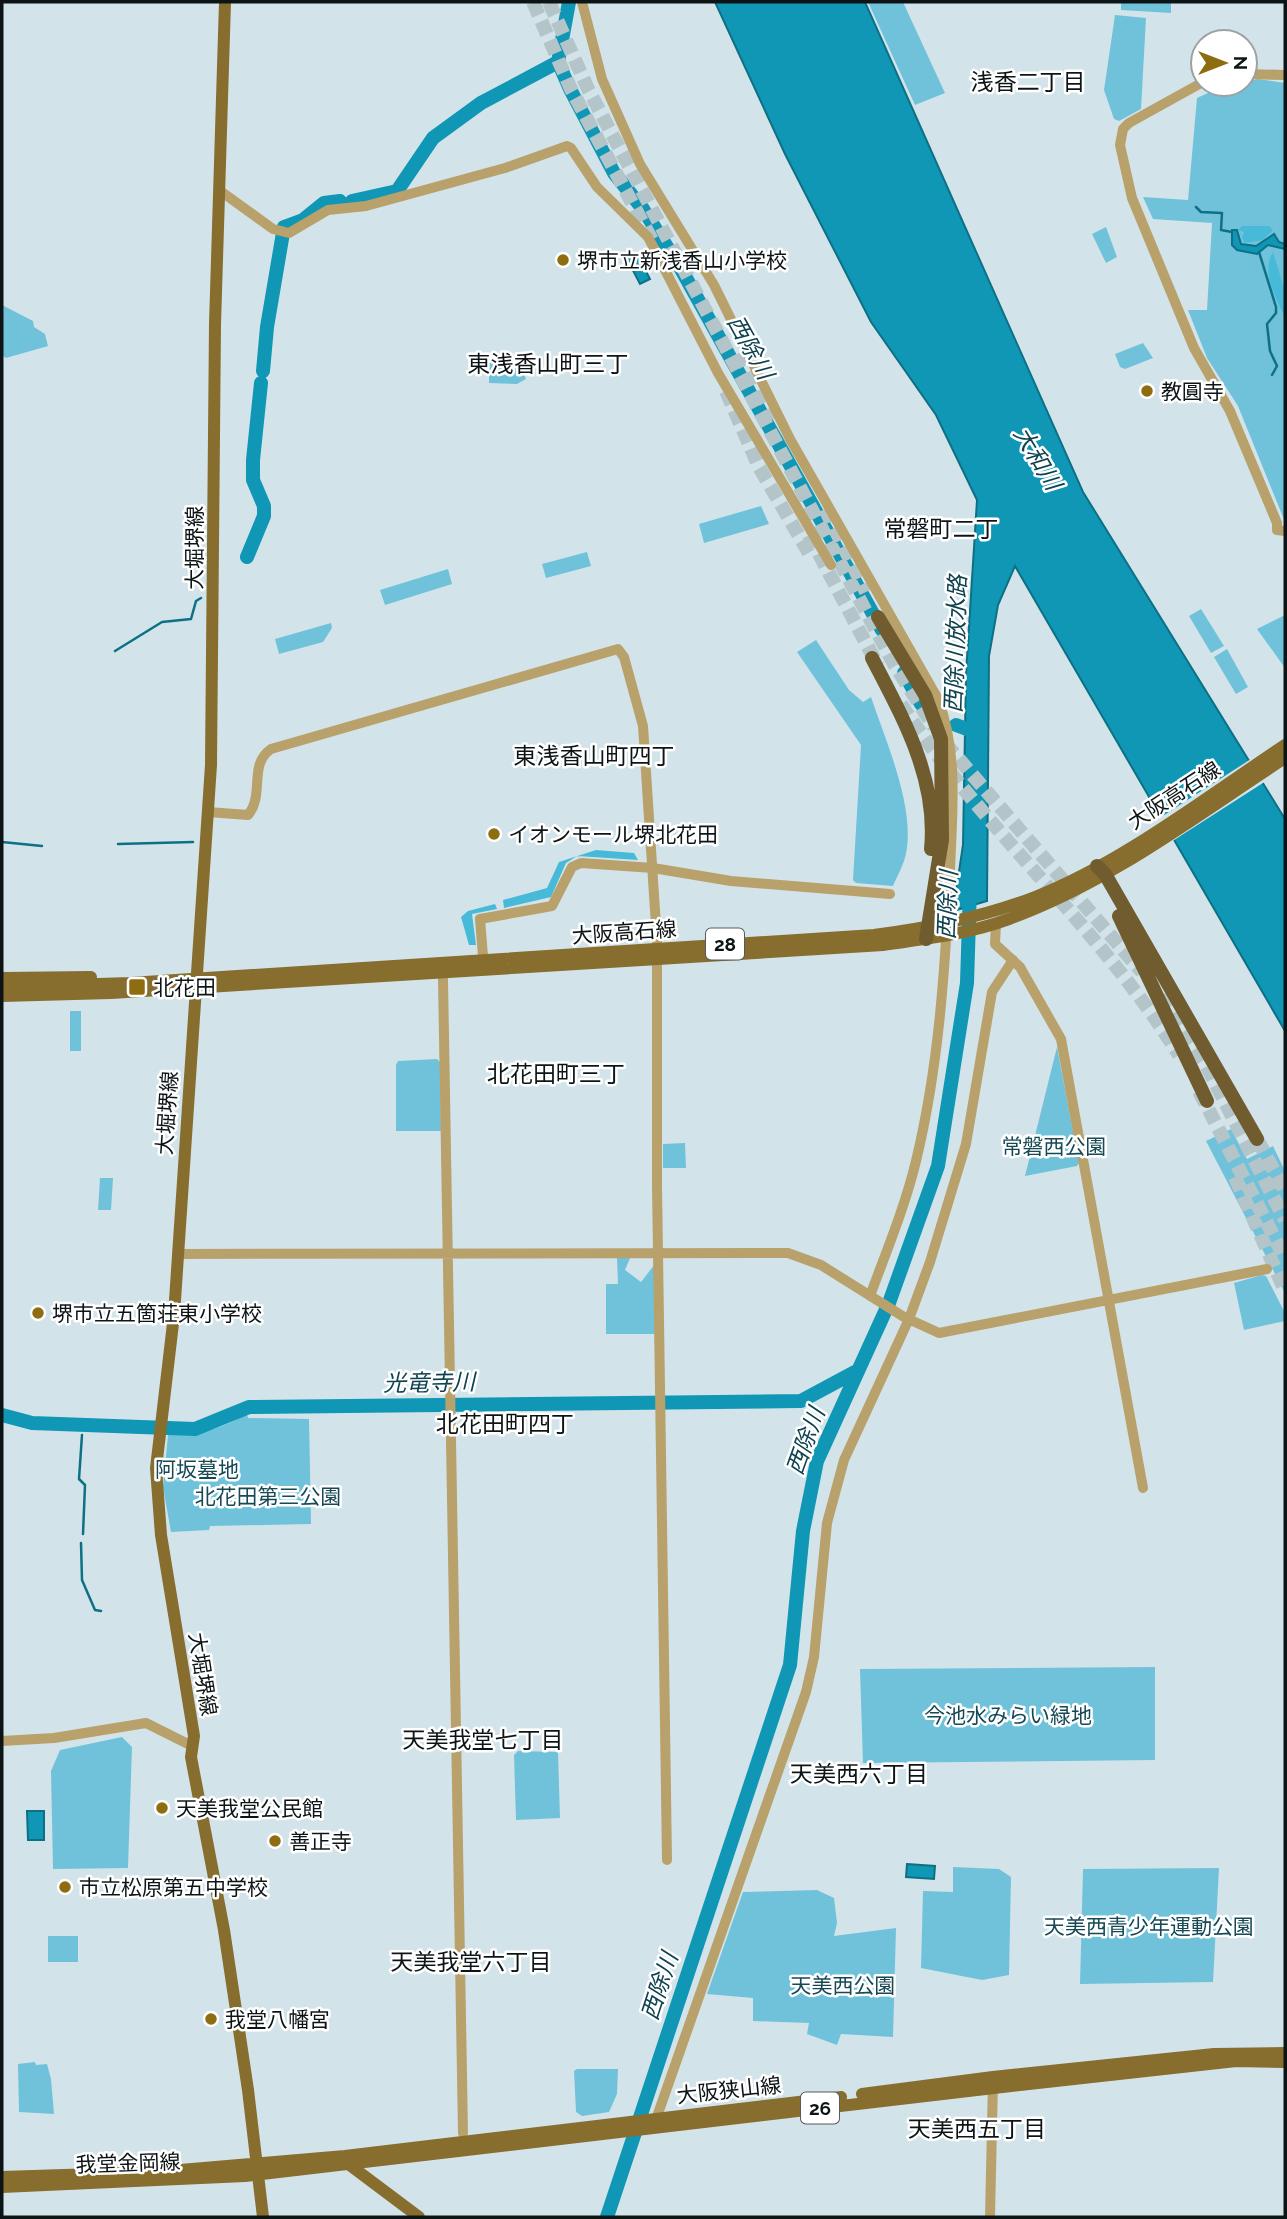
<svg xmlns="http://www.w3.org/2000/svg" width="1287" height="2219" viewBox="0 0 1287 2219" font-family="Raleway,'Noto Sans JP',sans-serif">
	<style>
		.green { fill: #70c2db }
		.forest { fill: #47bad9 }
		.water { fill: #0f97b5; stroke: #0e7085; stroke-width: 2 }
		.pier { fill: #d2e4ea }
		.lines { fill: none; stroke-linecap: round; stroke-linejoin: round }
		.stream { stroke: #0e7085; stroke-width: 2.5 }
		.river { stroke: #0f97b5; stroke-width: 14 }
		.highway-tunnel { stroke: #b4c5ca; stroke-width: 14; stroke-dasharray: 14 7; stroke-linecap: butt }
		.minor { stroke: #b9a16b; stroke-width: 10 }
		.major { stroke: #876d2e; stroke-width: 12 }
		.highway { stroke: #705c2e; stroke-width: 14 }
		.poi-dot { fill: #8e6c10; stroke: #fff; stroke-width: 2.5 }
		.labels { text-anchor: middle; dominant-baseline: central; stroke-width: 5; stroke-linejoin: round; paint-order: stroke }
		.shield { fill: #fff; stroke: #565a5c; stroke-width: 2 }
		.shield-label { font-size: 19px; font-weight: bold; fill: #0d1416 }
		.poi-label { font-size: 21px; fill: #0d1416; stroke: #fff; text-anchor: start }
		.street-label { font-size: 21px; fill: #0d1416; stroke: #fff }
		.park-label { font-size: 21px; fill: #164855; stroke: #fff }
		.neighbourhood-label { font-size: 23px; fill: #0d1416; stroke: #fff }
		.water-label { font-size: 23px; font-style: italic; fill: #0e424f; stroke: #fff }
	</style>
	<rect width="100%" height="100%" fill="#d2e4ea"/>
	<path class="green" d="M868,2H903L945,93L915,105Z
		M1121,2H1171V13L1121,10Z
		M1115,15L1146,18L1141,109L1119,121L1114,119L1104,90Z
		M1258,79L1285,83V522L1238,406L1207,358L1188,310H1207L1212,223L1153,219L1143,197L1188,200L1197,98L1223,86Z
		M1106,227L1117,257L1106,263L1092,234Z
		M2,305L33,321L34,327L45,334L48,346L6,358L3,356Z
		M1143,343L1153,358L1125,369L1120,367L1115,354Z
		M489,362L519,363L526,379L517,384L489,383Z
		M761,506L769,524L704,543L699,524Z
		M587,552L591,566L546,578L542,564Z
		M448,569L452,584L385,605L380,590Z
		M1201,609L1224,646L1211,653L1189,616Z
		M1285,615V668L1257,629Z
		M331,623L332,628L323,642L279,654L275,639Z
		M816,640L849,690L863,702L871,697C886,742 919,815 904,861C901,870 896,878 893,886L856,883L853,880L861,745L797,652Z
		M1227,649L1248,687L1236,694L1214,657Z
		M70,1011H81V1051H70Z
		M1057,1047L1079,1163L1077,1166L1025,1176Z
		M437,1059L440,1062L441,1131H396V1065L398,1061Z
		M1231,1129L1247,1159L1273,1146L1285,1171V1293L1206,1141Z
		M685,1143L686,1168H663V1144Z
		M100,1178H113L111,1210H98Z
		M617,1258H630L625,1270L641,1282L655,1264V1334H606V1284H618Z
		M1262,1275L1266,1276L1285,1313V1321L1244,1330L1234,1283Z
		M247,1414L248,1418L309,1419L311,1524L210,1526L209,1530L171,1532L163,1487L168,1435C199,1436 220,1429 247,1414Z
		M1155,1667V1760L863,1763L860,1669Z
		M122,1737L132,1747L128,1868L53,1869L51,1771L60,1750Z
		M518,1751L558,1752L560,1818L516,1820L514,1755Z
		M953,1867L999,1869L1011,1877L1009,1975L982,1980L921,1968L923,1891L953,1892Z
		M1219,1868L1213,1982L1080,1984L1083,1869Z
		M817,1890L834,1898L837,1923L834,1936L896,1928L893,2037L841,2034L837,2045L807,2034L809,2023L753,2021V1998L707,1994L743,1892Z
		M48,1936H78V1962H48Z
		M35,2062L36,2065L47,2064L51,2079L54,2114L19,2112L18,2064Z
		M577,2069H618L617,2094L609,2112L582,2116L576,2112L574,2071Z"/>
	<path class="forest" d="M1242,226H1269L1273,230L1263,240L1245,243L1242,238L1244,232L1238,230Z
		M1273,252L1285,291L1284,315C1275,297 1261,271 1273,252Z
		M596,850L634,853L638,860L577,856L566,863L551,897L504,908L503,900L547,888L559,862Z
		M495,904L497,909L472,914L476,945H469L461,917L468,911Z"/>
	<path class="water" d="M715,2H865L1083,492L1285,819V1031L1015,566L998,605L989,656L987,901L953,911L963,845L966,674L977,500L936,415L871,322L785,154Z
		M1232,230H1237L1241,244L1256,246L1274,234L1279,242L1285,244V249L1268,245L1257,254L1237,250L1232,245Z
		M637,254L650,279L640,284L627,259Z
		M27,1811H44V1840H28Z
		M907,1864L935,1866L934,1879L906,1877Z"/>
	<path class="pier" d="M1251,759L1266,781L1171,842L1158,819Z"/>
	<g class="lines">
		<path class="stream" d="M1196,207L1201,212L1222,213L1221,230L1232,232
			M1259,252L1276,307V313L1267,324L1270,351L1277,366L1272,375
			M115,651L162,622L191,619L196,601L201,598
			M2,842L42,846
			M118,844L193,842
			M82,1435L79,1479L85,1485L83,1534
			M81,1543L82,1580L95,1610L101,1611"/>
		<path class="river" d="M569,2L558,62L570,89L614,173L643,209L681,269L882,630
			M352,201L397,191L433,138L481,103L558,62
			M263,371L267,327L284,227L303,220L324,203L340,201
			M247,557L264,516V506L253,480V460L261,383
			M904,673L921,704L929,711
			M956,725L975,732
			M2,1415L32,1423L195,1429L249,1407L801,1401L855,1372
			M607,2217L790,1665L803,1531L817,1461L889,1303L938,1166L967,983L970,888"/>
		<path class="highway-tunnel" d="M533,2L571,89L653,242
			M549,2L588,89L894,664L934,727
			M739,353L775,418
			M726,391L759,467L809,553
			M825,509L866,592
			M809,535L878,666
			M901,704C983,830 1100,927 1179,1055
			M945,743L1142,972
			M1161,996L1204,1061L1285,1220
			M1199,1091L1285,1258
			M1257,1139L1285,1191
			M1235,1177L1285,1291"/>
		<path class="minor" d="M582,2L602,79L640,164L714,285L790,439L938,699C959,755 952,812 950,871C945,969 939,1066 916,1161C905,1207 886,1252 870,1296
			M1245,74L1285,75
			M1203,82L1129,123L1123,129L1120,145L1132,198L1194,348L1230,411L1277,523V530L1285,531
			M219,190L273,229L289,233L328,210L366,206L505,168L567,146L571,148L597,187L648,237L718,373L831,565
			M208,812L248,815C265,795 248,765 271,749L618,649L624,657L643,726L657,941V1186L667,1860
			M996,923L995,944L1020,967L1061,1039L1143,1488
			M483,956L480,919L552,906L572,867L581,863L653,868L731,881L890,894
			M443,979L463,2133
			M177,1254L788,1253L821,1265L904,1317L939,1333L1267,1269
			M2,1741L54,1738L146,1723L192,1746
			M654,2125L806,1692L814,1657L827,1523L844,1460L909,1319L930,1262L966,1144L992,992L1013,960
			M990,2217L993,2081"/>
		<path class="major" d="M225,2L215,324L211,765L174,1315L156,1468L161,1535L194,1736L191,1757L224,1930L248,2090L263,2217
			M2,978L91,977
			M2,987L130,983L874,935C930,928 983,917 1035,897C1120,864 1208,796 1285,745
			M2,996L111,993L883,945C926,939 968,934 1009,919C1109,883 1197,815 1285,758
			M862,2094L993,2077L1214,2054L1285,2053
			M347,2163L419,2217
			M2,2177L157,2172L345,2156L841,2097
			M2,2187L245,2176L1011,2086L1236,2061L1285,2062"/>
		<path class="highway" d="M878,617L925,695L941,739L942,840L926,939
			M872,658C903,718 938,779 931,849
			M1097,866L1105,874L1257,1139
			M1119,916L1207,1101"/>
	</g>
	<g class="poi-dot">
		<circle cx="563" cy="260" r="7"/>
		<circle cx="1147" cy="391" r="7"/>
		<circle cx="494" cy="834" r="7"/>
		<rect x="128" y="978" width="18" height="18" rx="3.5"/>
		<circle cx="38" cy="1313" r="7"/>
		<circle cx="162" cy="1808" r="7"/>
		<circle cx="275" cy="1841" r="7"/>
		<circle cx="65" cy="1887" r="7"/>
		<circle cx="211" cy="2019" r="7"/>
	</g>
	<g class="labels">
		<g class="shield">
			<rect x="706" y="928.5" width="38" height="31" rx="5"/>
			<rect x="801" y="2092.5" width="38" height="31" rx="5"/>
		</g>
		<g class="shield-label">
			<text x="725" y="944">28</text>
			<text x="820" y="2108">26</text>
		</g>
		<g class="poi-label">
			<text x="577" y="260">堺市立新浅香山小学校</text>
			<text x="1161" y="391">教圓寺</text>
			<text x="508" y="834">イオンモール堺北花田</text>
			<text x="153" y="987">北花田</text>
			<text x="52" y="1313">堺市立五箇荘東小学校</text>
			<text x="176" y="1808">天美我堂公民館</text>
			<text x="289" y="1841">善正寺</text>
			<text x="79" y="1887">市立松原第五中学校</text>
			<text x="225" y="2019">我堂八幡宮</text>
		</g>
		<g class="street-label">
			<text transform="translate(194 548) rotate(-90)">大堀堺線</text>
			<text transform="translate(1174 795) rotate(-33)">大阪高石線</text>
			<text transform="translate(624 932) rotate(-4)">大阪高石線</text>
			<text transform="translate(167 1113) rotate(-86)">大堀堺線</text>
			<text transform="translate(203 1674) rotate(81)">大堀堺線</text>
			<text transform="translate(729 2090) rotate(-6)">大阪狭山線</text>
			<text transform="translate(128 2163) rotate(-2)">我堂金岡線</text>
		</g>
		<g class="park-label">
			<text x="1054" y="1146">常磐西公園</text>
			<text x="197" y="1469">阿坂墓地</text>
			<text x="268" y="1496">北花田第三公園</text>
			<text x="1008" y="1715">今池水みらい緑地</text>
			<text x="1149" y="1926">天美西青少年運動公園</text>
			<text x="843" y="1985">天美西公園</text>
		</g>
		<g class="neighbourhood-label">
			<text x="1028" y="81">浅香二丁目</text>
			<text x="548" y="363">東浅香山町三丁</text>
			<text x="941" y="528">常磐町二丁</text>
			<text x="594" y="755">東浅香山町四丁</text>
			<text x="556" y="1073">北花田町三丁</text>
			<text x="505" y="1423">北花田町四丁</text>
			<text x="483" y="1739">天美我堂七丁目</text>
			<text x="859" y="1773">天美西六丁目</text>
			<text x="471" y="1961">天美我堂六丁目</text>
			<text x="977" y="2128">天美西五丁目</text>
		</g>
		<g class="water-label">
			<text transform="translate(751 347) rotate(61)">西除川</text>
			<text transform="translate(1038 458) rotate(59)">大和川</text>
			<text transform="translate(955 644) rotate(-88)">西除川放水路</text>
			<text transform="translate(947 905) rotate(-88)">西除川</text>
			<text transform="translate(429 1382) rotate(-1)">光竜寺川</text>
			<text transform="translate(805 1441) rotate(-70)">西除川</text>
			<text transform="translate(659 1986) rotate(-72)">西除川</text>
		</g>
	</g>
	<rect width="1287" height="2219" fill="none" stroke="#0d1416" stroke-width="7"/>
	<g transform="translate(1224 63) rotate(90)"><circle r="33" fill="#ffffff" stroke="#9ea1a2" stroke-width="2"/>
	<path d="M0-5L12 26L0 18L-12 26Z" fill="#8e6c10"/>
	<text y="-10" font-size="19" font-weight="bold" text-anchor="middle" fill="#0d1416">N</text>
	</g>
</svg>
